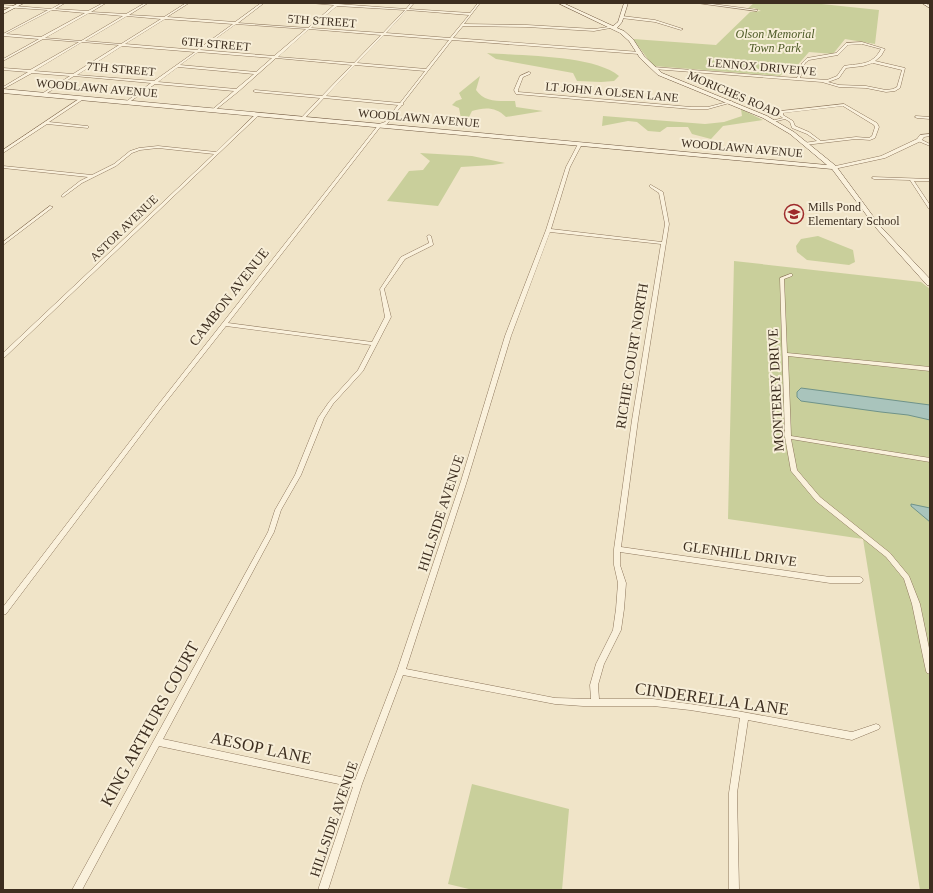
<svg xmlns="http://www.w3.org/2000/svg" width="933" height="893" viewBox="0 0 933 893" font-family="Georgia,serif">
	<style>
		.green { fill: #c9cf9b }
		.water { fill: #a9c4bc; stroke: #6f938a }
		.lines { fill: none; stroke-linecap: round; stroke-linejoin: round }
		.minor-casing { stroke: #8d765c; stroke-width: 1 }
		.tertiary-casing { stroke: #8d765c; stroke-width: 1 }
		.secondary-casing { stroke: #6f573f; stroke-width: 1 }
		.minor { fill: #faf1dc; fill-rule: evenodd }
		.tertiary { fill: #faf1dc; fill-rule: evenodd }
		.secondary { fill: #faf1dc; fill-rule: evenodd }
		.labels { text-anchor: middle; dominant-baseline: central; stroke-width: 4; stroke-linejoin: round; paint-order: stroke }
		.far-street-label { font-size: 12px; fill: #3d2e20; stroke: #f7eed8 }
		.far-park-label { font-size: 12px; font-style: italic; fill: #4d5a26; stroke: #f7eed8 }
		.far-poi-label { font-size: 12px; fill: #3d2e20; stroke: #f7eed8; text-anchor: start }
		.street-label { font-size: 14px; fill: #3d2e20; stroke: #f7eed8 }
		.near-street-label { font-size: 17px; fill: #3d2e20; stroke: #f7eed8 }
	</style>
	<rect width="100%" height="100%" fill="#f0e4c8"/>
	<path class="green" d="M754,3H812L879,10L875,44L845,39L833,54L809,52L795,68L784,72L780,76L653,66L633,39L716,45L750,12L761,11L754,8L747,9Z
		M487,53C521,56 594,55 619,76L614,81L601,82L577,81L573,73L496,59Z
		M480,76L476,90C485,103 500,101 515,101L516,107L543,111L506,117C496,107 485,107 472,111L463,129L459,108L452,105L456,101L462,99L459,93Z
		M741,109L763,120L723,126L711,139L692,134L688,127H667L660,132L648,131L637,122L628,121L602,126L603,116L705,124L724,122L742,116Z
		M420,153L472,156L505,163L493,165L461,167L438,206L387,201L409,171L423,170L430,161Z
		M818,236L853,250L855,262L849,265L807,260L797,252L796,246L801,239Z
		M734,261L921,282L930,289V890H920L863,539L728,519Z
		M472,784L569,809L562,890H473L448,884Z"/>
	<path class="water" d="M801,388L930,405V420L908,415L881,412L801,401L797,397V392Z
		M911,504L930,508V522L911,506Z"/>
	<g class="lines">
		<defs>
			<path id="minor" d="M62,3H65L55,9L88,11L103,3H106L91,12L126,14L145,3H148L129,15L164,17L186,3H189L167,17L235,22L261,3H264L238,23L308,28L334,5L310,3L335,4L339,3L338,4L406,9L411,3H414L409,9L470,13L478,3H480L464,24L527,25L594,29L615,26L616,27L594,31L527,27L463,26L453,38L640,52L639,54L452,40L403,103V105H402L387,124L381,126L228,323L372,342L385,317L380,289L401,257L429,243L427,236L429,235L431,236L433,244V245L405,259L384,289L391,317L363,371L333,404L324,418L301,475L281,510L274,532L163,739L355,780L397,671L421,600L461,481L505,336L546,230L566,167L578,144L581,143L582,144L570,167L551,229L662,242L665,224L659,193L650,187V185H651L663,192L669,224L638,420L621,547L830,577H860L862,578L863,580L862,582L860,583H830L620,552V565L626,583L624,609L621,630L604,664L598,685L599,699H653L690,704L737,711L852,732L876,724L879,725L880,727L879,729L852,740L748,720L737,793L739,890H729V793L740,718L690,710L653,706H583L555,704L403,675L362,784L328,890H318L353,787L159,746L82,890H72L268,532L275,510L295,475L318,418L329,402L358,370L371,345L226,326L162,407L6,614L3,615V607L158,405L379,124L385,122L398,105L324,98L304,119H302V117L320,98L255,92L253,91L255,90L322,96L352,65L276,58L239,91L214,111L212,110L213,109L234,91L155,84L128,103L126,102L127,101L151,83L74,76L44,95H43V93L70,76L32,73L3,89V87L28,72L3,70V68L30,70L79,42L43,39L3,61V59L39,39L3,36V34L48,10L3,7V5L51,9ZM337,6L405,10L383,33L311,28ZM52,10L85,13L41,37L6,34ZM407,10L469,15L450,38L386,33ZM89,13L123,16L81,41L45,38ZM127,16L161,19L121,44L85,41ZM165,19L233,24L197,50L125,44ZM236,24L306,29L274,56L200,50ZM309,29L381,35L354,63L278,57ZM384,35L449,40L426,69L357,63ZM82,42L119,45L73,74L34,71ZM122,46L195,52L154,81L77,75ZM198,52L272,58L256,72L180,65ZM355,65L425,71L400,103L326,96ZM178,67L254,74L236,89L158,82ZM550,232L661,244L632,420L614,549V565L618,583L616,609L613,630L596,664L590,685L591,699L555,698L406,669L467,481L511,336Z
				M697,3H705L758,10L757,11Z
				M922,3H925L930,6V8Z
				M622,16L655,20L683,29L681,30L655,22L621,18Z
				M862,42L885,49L881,56L875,61L905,68L900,88L895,91L886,92L866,88L839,87L822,82L653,69L651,68L653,67L797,78L802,63L807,58L836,53L846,43ZM862,44L881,49C872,66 860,63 844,66L837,76L827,80L800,78L805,63L809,60L838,55L848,45ZM873,63L902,70L897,87L893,89L886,90L866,86L839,85L828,82L839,78L846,68L863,66Z
				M529,72L531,73L530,74L523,77L518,90V92L691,107H708L731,101L733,102L708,109H691L516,94L514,90L520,76Z
				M82,97L85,98L49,122L87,126H88V128L47,124L3,153V150Z
				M844,104L877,123L879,127L875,138L870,140L856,139L805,145L803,144L804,143L817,141L807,134L792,128L790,122L785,119L773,122L771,121L783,118L779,115V112L781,111ZM843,106L874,125L875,127L872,136L869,138L856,137L821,141L809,132L795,126L793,121L783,115V113Z
				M257,113L260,114L5,357L3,358V353L214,154L158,148L140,150L132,153L116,166L82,183L63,197L61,196L62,195L80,181L88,177L3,168V166L92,175L114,164L130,151L139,148L158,146L216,152Z
				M916,116L930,117V119L917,118L915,117Z
				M918,139H920L930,144V146L918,141Z
				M873,177L930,179V181H914L930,205V209H929L910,180L874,179L872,178Z
				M50,206L53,207L3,245V242Z
				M790,274H792V276L784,279L787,353L930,367V371L788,356L791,436L930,458V462L791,439L797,470L820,497L890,553L909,576L920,604L930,653V674L927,673L926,671L912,604L904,579L886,557L816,501L791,471L785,437L780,278Z"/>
			<path id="tertiary" d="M930,134V136L924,137L921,141L885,158L834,169L831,167L881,156L917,139L920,135Z"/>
			<path id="secondary" d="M19,3H24L3,14V11Z
				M558,3H563L613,26L618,22L624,3H628L622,22L617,28L624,31L633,39L644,56L662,73L767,116L794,132L836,166L881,227L930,279V285H927L877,229L832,169L3,93V89L827,165L790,134L763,118L658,75L640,58L629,41L620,33Z"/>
		</defs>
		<use href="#minor" class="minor-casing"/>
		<use href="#tertiary" class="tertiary-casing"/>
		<use href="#secondary" class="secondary-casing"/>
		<use href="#minor" class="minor"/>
		<use href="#tertiary" class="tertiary"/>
		<use href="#secondary" class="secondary"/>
	</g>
	<defs>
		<symbol id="school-ring" viewBox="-11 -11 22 22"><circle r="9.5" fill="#f7eed8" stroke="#9e2a2b" stroke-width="1.5"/><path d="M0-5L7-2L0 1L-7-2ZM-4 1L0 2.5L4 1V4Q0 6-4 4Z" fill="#9e2a2b"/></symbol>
	</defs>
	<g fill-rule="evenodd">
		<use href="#school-ring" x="783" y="203" width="22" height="22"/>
	</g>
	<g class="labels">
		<g class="far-street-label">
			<text transform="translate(322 21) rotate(4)">5TH STREET</text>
			<text transform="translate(216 44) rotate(5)">6TH STREET</text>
			<text transform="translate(762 67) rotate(5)">LENNOX DRIVEIVE</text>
			<text transform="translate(121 69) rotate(5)">7TH STREET</text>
			<text transform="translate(97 88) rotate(5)">WOODLAWN AVENUE</text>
			<text transform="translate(612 92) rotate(5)">LT JOHN A OLSEN LANE</text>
			<text transform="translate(734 94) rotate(23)">MORICHES ROAD</text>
			<text transform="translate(419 118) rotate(5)">WOODLAWN AVENUE</text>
			<text transform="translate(742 148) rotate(5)">WOODLAWN AVENUE</text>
			<text transform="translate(124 228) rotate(-44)">ASTOR AVENUE</text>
		</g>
		<g class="far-park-label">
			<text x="775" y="34">Olson Memorial<tspan x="775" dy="14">Town Park</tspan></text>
		</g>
		<g class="far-poi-label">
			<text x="808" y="207">Mills Pond<tspan x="808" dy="14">Elementary School</tspan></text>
		</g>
		<g class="street-label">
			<text transform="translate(229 297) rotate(-52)">CAMBON AVENUE</text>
			<text transform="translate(632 356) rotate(-81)">RICHIE COURT NORTH</text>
			<text transform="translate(776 390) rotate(-93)">MONTEREY DRIVE</text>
			<text transform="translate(441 513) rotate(-72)">HILLSIDE AVENUE</text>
			<text transform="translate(740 554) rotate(8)">GLENHILL DRIVE</text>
			<text transform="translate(334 819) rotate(-71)">HILLSIDE AVENUE</text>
		</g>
		<g class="near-street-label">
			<text transform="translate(712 699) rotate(8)">CINDERELLA LANE</text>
			<text transform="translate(150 724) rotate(-61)">KING ARTHURS COURT</text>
			<text transform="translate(261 748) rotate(12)">AESOP LANE</text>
		</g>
	</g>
	<rect width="933" height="893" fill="none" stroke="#3d2e20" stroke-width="8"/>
</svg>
